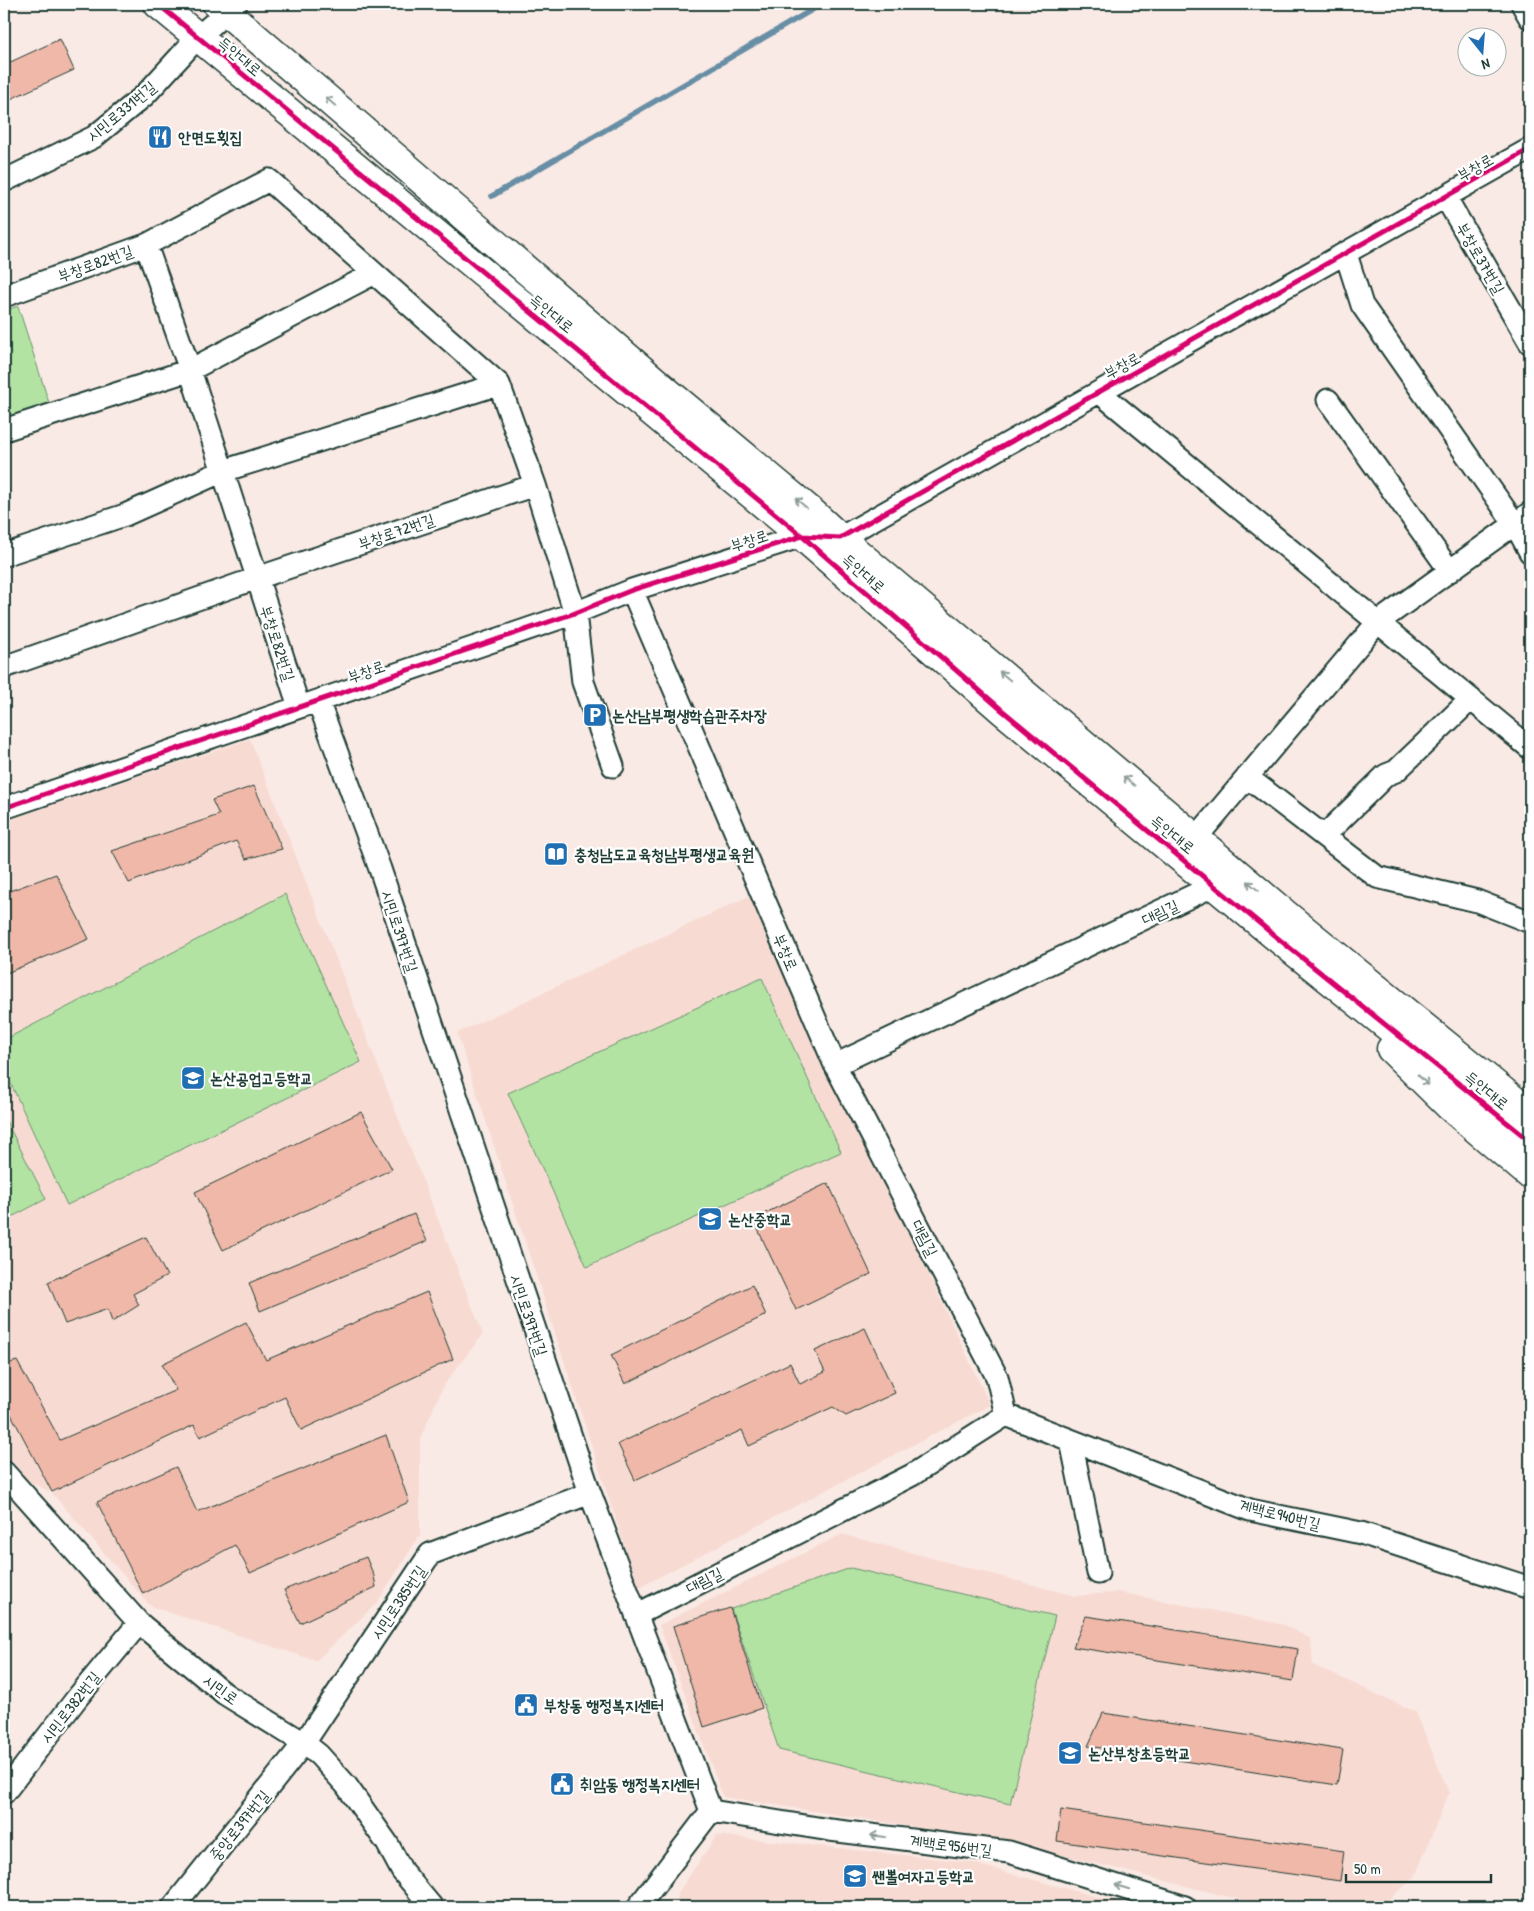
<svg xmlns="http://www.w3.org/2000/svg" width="1534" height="1911" viewBox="0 0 1534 1911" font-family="'Patrick Hand','Poor Story',sans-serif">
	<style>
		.built { fill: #f7dbd3 }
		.green { fill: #b2e3a3; stroke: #68906c }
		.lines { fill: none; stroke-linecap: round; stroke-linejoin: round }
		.stream { stroke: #688ea5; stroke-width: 5.5 }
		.building { fill: #f0b8a8; stroke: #1f3d34 }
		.street-casing { stroke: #1f3d34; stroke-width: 25 }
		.secondary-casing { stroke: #1f3d34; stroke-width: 31 }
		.street { stroke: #fff; stroke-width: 21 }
		.secondary { stroke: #fff; stroke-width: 28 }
		.cycleway-casing { stroke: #fff; stroke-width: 8 }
		.cycleway { stroke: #d6006c; stroke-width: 5 }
		.oneway { stroke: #8f9e9a }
		.labels { text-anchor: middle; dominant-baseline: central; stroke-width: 4.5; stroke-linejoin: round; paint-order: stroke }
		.street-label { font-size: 16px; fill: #1f3d34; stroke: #fff }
		.poi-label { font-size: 16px; font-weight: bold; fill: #1f3d34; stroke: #fff; text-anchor: start }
	</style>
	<rect width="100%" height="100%" fill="#faeae5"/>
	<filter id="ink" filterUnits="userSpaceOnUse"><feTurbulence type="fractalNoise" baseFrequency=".02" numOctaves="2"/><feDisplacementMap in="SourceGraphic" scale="10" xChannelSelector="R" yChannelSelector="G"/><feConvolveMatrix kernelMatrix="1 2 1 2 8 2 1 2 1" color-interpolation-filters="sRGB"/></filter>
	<g filter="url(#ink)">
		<path class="built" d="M250,739L483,1334L444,1385L420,1439V1535L377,1603L316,1661L150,1606L52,1493L28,1481L4,1450V821Z
			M751,895L990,1405L638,1588L457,1033Z
			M842,1534L1075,1596L1118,1592L1282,1624L1311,1639L1313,1665L1416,1712L1449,1793L1415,1877L1380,1907H1269L1005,1841L723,1797L659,1625Z
			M717,1835L969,1862L1134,1907H675L679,1891Z"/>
		<path class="green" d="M18,306L51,409L4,424V311Z
			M285,894L361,1062L67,1205L4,1069V1040Z
			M762,978L841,1152L587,1267L508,1093Z
			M4,1117L46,1199L4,1221Z
			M851,1568L1055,1616L1010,1804L779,1750L731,1609Z"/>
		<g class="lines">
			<path class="stream" d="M492,196L822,4"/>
		</g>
		<path class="building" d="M60,39L74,70L4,102V65Z
			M254,786L282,849L246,859L236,841L129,883L112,851L219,815L212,800Z
			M56,874L89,939L4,974V893Z
			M361,1112L392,1169L223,1250L195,1192Z
			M828,1183L871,1274L796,1310L753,1219Z
			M414,1214L427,1241L260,1311L249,1283Z
			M146,1237L167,1276L133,1294L139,1305L112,1322L108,1309L65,1324L48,1282Z
			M752,1285L766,1315L625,1384L611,1355Z
			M427,1292L453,1359L301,1430L285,1397L200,1437L194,1425L52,1492L4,1401V1365L17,1361L60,1440L176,1390L162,1364L246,1322L266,1360Z
			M865,1328L895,1393L846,1416L833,1407L749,1446L742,1430L635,1480L618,1444L790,1363L800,1384L825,1372L815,1351Z
			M386,1435L409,1502L250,1573L235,1545L143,1594L97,1502L176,1467L197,1512Z
			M366,1557L374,1576L376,1587L300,1623L284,1590Z
			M730,1608L762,1708L704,1727L673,1626Z
			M1086,1616L1298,1649L1293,1681L1073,1647Z
			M1103,1713L1343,1750L1337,1785L1088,1746Z
			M1061,1810L1344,1851L1340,1881L1057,1841Z"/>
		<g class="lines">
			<defs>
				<path id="street" d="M1522,4L1530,18
					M4,181L94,137L145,95L198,37L236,4
					M1446,198L1530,343
					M146,245L190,370L299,707
					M1346,254L1362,305L1515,524L1530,552
					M4,296L146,245L269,180L499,384L535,485L575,613L583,682L613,766
					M1099,392L1530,748
					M1328,400L1450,571
					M4,430L190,370L373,274
					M4,555L125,515L223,471L499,384
					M632,590L835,1065L997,1377L1006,1415L912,1475L636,1615
					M4,667L257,578L535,485
					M318,701L380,869L590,1493L711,1811
					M1247,777L1377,877L1477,901L1530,922
					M4,808L575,613L632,590L802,536L840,538L1530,149
					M1324,836L1386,775L1396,771L1471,699
					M1196,838L1377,623L1530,513
					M835,1065L1215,885
					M1006,1415L1250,1510L1361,1533L1530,1588
					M1071,1441L1098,1573
					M4,1472L139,1623L225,1694L304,1743L319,1755L346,1785L387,1843L402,1871L432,1907
					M4,1793L77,1698L139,1623
					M711,1811L830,1830L1009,1852L1185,1907
					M173,1907L304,1743L430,1554L590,1493
					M638,1907L711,1811"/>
				<path id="secondary" d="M158,4L802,536L1003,711L1275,936L1530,1141
					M217,4L669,393L814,514L840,538L1290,918L1530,1113
					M1391,1049L1449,1106L1530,1175"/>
			</defs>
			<use href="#street" class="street-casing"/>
			<use href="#secondary" class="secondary-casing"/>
			<use href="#street" class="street"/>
			<use href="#secondary" class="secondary"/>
			<defs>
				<path id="cycleway" d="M158,4L802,536L1003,711L1275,936L1530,1141
					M4,808L575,613L632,590L802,536L840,538L1530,149"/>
			</defs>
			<use href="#cycleway" class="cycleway-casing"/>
			<use href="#cycleway" class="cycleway"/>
		</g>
		<defs><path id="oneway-shaft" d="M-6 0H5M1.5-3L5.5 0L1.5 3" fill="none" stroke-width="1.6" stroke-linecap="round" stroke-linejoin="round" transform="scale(1.25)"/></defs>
		<g class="oneway">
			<use href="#oneway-shaft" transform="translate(331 102) rotate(-139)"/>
			<use href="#oneway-shaft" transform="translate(801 503) rotate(-140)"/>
			<use href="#oneway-shaft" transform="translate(1005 676) rotate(-140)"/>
			<use href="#oneway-shaft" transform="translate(1129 781) rotate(-140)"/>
			<use href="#oneway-shaft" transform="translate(1253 886) rotate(-140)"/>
			<use href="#oneway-shaft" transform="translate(1423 1080) rotate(44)"/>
			<use href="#oneway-shaft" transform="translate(878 1836) rotate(-173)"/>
			<use href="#oneway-shaft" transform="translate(1122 1887) rotate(-163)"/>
		</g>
	</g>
	<defs>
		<symbol id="restaurant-square" viewBox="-11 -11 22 22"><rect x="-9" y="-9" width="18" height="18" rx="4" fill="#1f6fb2" stroke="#fff"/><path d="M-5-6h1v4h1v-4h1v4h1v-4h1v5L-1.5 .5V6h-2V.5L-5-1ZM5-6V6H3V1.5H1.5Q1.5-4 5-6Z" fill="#fff"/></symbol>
		<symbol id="parking-square" viewBox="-11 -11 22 22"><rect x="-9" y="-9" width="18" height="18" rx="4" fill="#1f6fb2" stroke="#fff"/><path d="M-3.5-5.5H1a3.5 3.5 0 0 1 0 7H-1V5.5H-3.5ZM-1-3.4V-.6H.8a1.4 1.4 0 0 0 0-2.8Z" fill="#fff"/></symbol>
		<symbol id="library-square" viewBox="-11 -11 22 22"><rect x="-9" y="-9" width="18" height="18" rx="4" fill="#1f6fb2" stroke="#fff"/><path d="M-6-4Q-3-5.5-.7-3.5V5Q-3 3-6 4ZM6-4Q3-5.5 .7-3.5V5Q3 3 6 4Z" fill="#fff"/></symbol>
		<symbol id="school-square" viewBox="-11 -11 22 22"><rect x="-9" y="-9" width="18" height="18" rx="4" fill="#1f6fb2" stroke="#fff"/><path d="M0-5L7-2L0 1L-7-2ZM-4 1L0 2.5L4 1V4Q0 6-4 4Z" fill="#fff"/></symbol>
		<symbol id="civic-square" viewBox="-11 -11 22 22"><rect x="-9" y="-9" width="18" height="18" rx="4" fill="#1f6fb2" stroke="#fff"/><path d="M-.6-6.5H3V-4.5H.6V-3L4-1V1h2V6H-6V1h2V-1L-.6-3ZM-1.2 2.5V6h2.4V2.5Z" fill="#fff"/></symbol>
	</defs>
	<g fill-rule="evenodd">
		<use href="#restaurant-square" x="146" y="123" width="28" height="28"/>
		<use href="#parking-square" x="581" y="701" width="28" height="28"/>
		<use href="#library-square" x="542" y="840" width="28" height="28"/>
		<use href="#school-square" x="179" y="1064" width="28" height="28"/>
		<use href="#school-square" x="696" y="1205" width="28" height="28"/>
		<use href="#civic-square" x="512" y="1691" width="28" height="28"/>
		<use href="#school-square" x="1056" y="1739" width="28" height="28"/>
		<use href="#civic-square" x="548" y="1770" width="28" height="28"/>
		<use href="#school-square" x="841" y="1862" width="28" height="28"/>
	</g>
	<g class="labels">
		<g class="street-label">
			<text transform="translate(240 56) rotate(40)">득안대로</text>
			<text transform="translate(121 111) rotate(-40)">시민로331번길</text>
			<text transform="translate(1475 167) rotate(-30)">부창로</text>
			<text transform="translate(1481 258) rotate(60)">부창로37번길</text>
			<text transform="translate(95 263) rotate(-20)">부창로82번길</text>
			<text transform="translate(552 313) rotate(39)">득안대로</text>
			<text transform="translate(1122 365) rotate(-29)">부창로</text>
			<text transform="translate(396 531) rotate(-19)">부창로72번길</text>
			<text transform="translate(749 540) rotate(-18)">부창로</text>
			<text transform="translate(864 573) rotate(41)">득안대로</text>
			<text transform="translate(278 643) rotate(72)">부창로82번길</text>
			<text transform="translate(366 671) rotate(-19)">부창로</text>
			<text transform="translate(1173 834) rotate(39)">득안대로</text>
			<text transform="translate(1160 912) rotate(-25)">대림길</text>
			<text transform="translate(400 931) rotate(72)">시민로397번길</text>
			<text transform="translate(786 952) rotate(67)">부창로</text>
			<text transform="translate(1487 1090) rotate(39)">득안대로</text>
			<text transform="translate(925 1238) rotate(63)">대림길</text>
			<text transform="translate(529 1315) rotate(71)">시민로397번길</text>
			<text transform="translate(1280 1514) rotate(14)">계백로940번길</text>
			<text transform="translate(704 1580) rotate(-27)">대림길</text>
			<text transform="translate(398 1602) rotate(-56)">시민로385번길</text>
			<text transform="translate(221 1689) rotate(36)">시민로</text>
			<text transform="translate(70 1707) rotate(-52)">시민로382번길</text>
			<text transform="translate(239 1825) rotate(-51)">중앙로397번길</text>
			<text transform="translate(951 1845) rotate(7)">계백로956번길</text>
		</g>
		<g class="poi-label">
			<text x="178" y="137">안면도횟집</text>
			<text x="612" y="715">논산남부평생학습관주차장</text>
			<text x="574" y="854">충청남도교육청남부평생교육원</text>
			<text x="210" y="1078">논산공업고등학교</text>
			<text x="728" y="1219">논산중학교</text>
			<text x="544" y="1705">부창동 행정복지센터</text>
			<text x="1088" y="1753">논산부창초등학교</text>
			<text x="580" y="1784">취암동 행정복지센터</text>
			<text x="872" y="1876">쌘뽈여자고등학교</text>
		</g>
	</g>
	<rect width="1534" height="1911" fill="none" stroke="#fff" stroke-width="20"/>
	<rect x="10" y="10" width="1514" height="1891" fill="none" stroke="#1f3d34" stroke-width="2" filter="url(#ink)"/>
	<g transform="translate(1482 52) rotate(163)"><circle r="24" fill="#ffffff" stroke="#a5b1ae"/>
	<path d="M0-4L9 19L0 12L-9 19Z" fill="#1f6fb2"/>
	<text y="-8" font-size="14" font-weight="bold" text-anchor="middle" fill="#1f3d34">N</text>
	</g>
	<path d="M1346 1874v8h145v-8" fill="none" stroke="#1f3d34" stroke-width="2.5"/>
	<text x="1354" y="1874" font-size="15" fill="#1f3d34" stroke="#ffffff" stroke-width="4" paint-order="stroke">50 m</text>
</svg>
